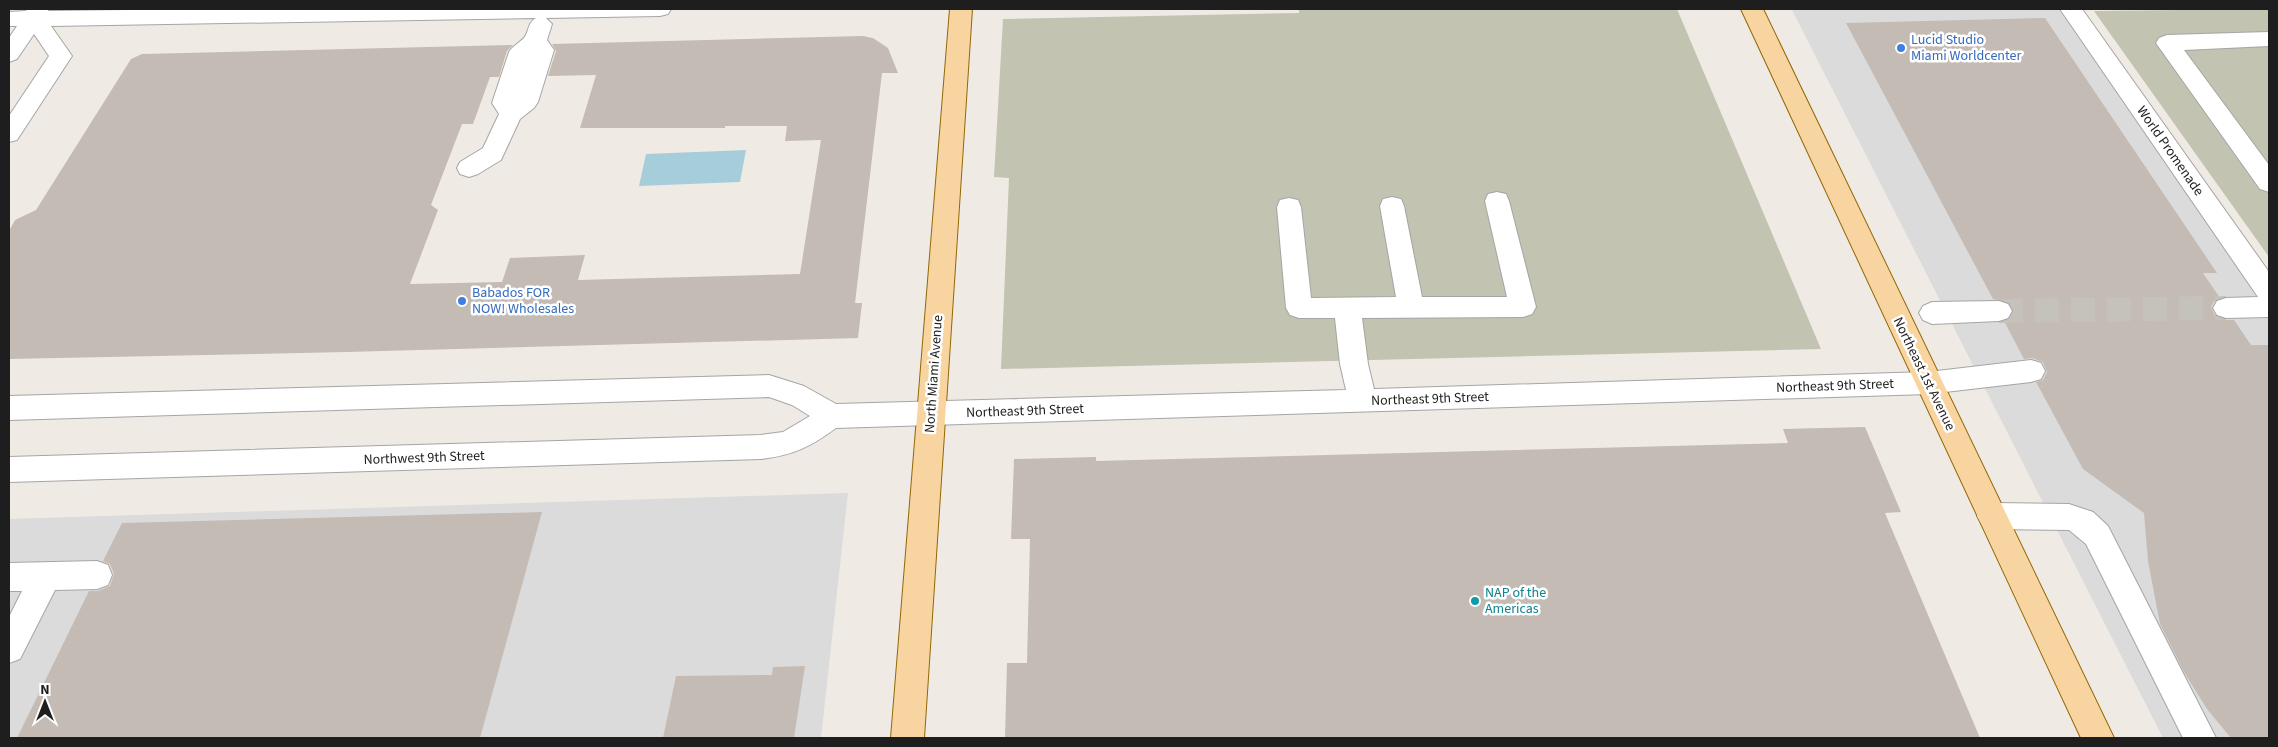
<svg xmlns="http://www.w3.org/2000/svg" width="2278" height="747" viewBox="0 0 2278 747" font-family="'Source Sans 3',sans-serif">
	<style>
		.residential { fill: #dcdbdb }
		.construction { fill: #c2c3b0 }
		.water { fill: #a6cdda }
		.building { fill: #c3bbb4 }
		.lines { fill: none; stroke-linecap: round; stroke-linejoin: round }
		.minor-tunnel { stroke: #c5c2bc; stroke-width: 24; stroke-dasharray: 24 12; stroke-linecap: butt }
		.minor-casing { stroke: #a5a5a5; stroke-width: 2 }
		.major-casing { stroke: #926706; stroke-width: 2 }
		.minor { fill: #fff; fill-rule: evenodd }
		.major { fill: #f8d4a0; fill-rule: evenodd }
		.shop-dot { fill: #3f7fe0; stroke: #fff; stroke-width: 2 }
		.culture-dot { fill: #0f9aa8; stroke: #fff; stroke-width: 2 }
		.labels { text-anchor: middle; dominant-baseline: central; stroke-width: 5; stroke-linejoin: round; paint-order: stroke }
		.shop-label { font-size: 14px; fill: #366cbe; stroke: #fff; text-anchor: start }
		.street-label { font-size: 14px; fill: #1e1e1e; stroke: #fff }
		.culture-label { font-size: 14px; fill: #0d838f; stroke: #fff; text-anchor: start }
	</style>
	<rect width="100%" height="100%" fill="#efebe4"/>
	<path class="residential" d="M1868,9H2064L2269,305V738H2163L1792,10Z
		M848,493L821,738H9V519Z"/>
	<path class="construction" d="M1299,9H1677L1821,349L1001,369L1009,178L994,177L1003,19L1299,13Z
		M2269,9V257L2094,11Z"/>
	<path class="water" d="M746,150L740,182L639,186L646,154Z"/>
	<path class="building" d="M2045,18L2217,273H2203L2220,298L2215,300L2211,307L2215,316L2225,320H2234L2251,345H2269V738H2231L2207,709L2184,672L2160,624L2148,561L2144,513L2083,469L2036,382L2043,380L2047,372L2043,362L2032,358L2024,359L2004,321L2010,319L2014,310L2009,302L1993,299L1846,23Z
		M863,36L873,38L888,48L898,73H882L855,303H862L858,338L347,352L9,359V231L15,220L36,210L131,59L142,54L513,45L507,51L499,77H490L473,124H462L431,205L438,210L410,284L502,282L510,258L585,255L578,280L800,274L821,140L785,141L787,126H725V128H580L596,75L548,76L556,51L552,44Z
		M1865,427L1901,512L1885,513L1980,738H1005L1007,663H1027L1030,539H1011L1014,459L1096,457V461L1788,443L1783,429Z
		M542,512L480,738H17L89,591H98L110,586L114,574L110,564L103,561L122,523Z
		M805,666L794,738H663L676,676L772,675L773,667Z"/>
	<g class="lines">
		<path class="minor-tunnel" d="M1999,311L2226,308"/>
		<defs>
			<path id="minor" d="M27,9H49L48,11L205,9H671L668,14L660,16L546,18L552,24L547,40L554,50L538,102L534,108L520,119L501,160L478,174L469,177L460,174L457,168L460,162L483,148L499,114L492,103L509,52C513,45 522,42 526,35C529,28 529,22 536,18L51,26L72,56L17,140L9,142V116L49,56L34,34L17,59L9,62V38L17,26H9V12L26,11Z
				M2060,9H2082L2269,272V317L2226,318L2217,315L2213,308L2217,301L2226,298L2258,297Z
				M2269,32V46L2184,50L2269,165V192L2260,189L2156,43L2159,38L2167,35Z
				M1497,192L1506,194L1509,201L1536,307L1532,314L1523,317L1362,318L1368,364L1374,389L1928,372L2031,360L2041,363L2045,371L2041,379L2031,382L1928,394L836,428C810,447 794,455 761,459L9,482V457L761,435L783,432L810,416L792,405L769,397L9,420V396L769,375L804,386L836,404L1346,390L1340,364L1335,318H1299L1290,315L1286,308L1277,207L1280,200L1289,198L1298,200L1301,207L1311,298L1396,297L1380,206L1383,199L1392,197L1401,199L1404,206L1422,297H1507L1485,201L1488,194Z
				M1999,301L2008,304L2012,311L2008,318L1999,321L1932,324L1923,320L1919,313L1923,306L1932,302Z
				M1992,503L2069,504L2093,512L2108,526L2216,738H2183L2086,544L2069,530L1992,529L1982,525L1977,516L1982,507Z
				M97,561L108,565L112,575L108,585L97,589L55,590L20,659L9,663V617L22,591H9V563Z"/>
			<path id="major" d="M950,9H972L924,738H891Z
				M1741,9H1763L2114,738H2081Z"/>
		</defs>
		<use href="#minor" class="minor-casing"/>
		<use href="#major" class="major-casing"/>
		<use href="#minor" class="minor"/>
		<use href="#major" class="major"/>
	</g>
	<g class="shop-dot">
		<circle cx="1901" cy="48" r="5"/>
		<circle cx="462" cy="301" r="5"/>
	</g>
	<circle class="culture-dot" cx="1475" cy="601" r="5"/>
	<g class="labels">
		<g class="shop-label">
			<text x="1911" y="40">Lucid Studio<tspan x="1911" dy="16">Miami Worldcenter</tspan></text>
			<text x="472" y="293">Babados FOR<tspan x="472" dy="16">NOW! Wholesales</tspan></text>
		</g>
		<g class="street-label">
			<text transform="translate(2170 151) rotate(55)">World Promenade</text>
			<text transform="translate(934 374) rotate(-86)">North Miami Avenue</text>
			<text transform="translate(1924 374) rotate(64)">Northeast 1st Avenue</text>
			<text transform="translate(1835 386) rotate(-2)">Northeast 9th Street</text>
			<text transform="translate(1430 399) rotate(-2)">Northeast 9th Street</text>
			<text transform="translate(1025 411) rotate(-2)">Northeast 9th Street</text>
			<text transform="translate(424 458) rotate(-2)">Northwest 9th Street</text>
		</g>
		<g class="culture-label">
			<text x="1485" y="593">NAP of the<tspan x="1485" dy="16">Americas</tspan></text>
		</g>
	</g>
	<rect width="2278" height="747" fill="none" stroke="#1e1e1e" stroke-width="20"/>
	<g transform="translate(45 702)" stroke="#ffffff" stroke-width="4" paint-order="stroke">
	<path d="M0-4L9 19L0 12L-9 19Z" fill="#1e1e1e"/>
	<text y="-8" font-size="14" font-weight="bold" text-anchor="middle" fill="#1e1e1e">N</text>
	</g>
</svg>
